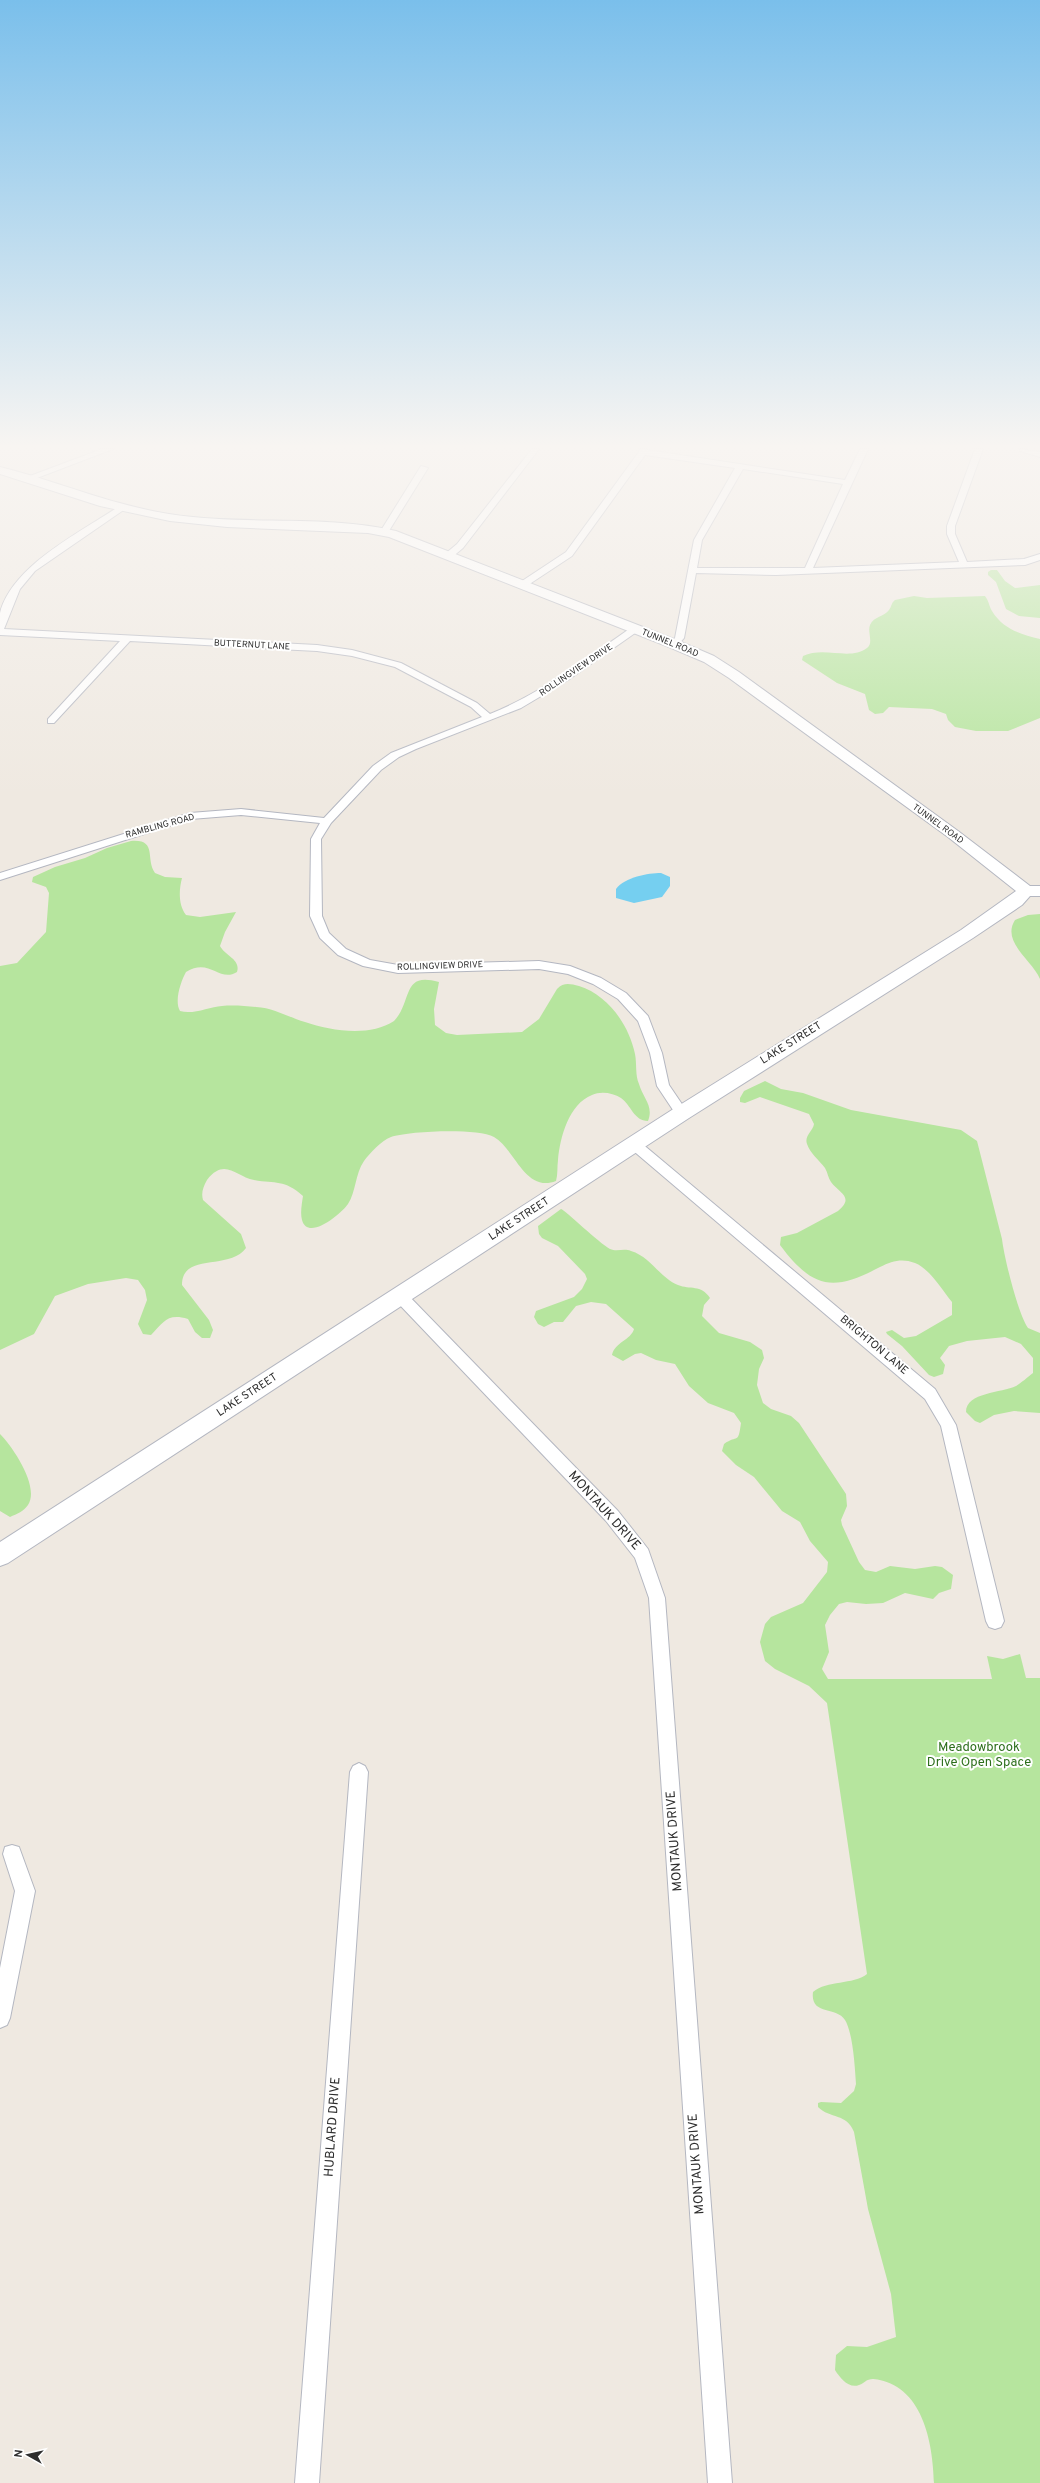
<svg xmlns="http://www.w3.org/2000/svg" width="1040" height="2483" viewBox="0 0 1040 2483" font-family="Overpass,sans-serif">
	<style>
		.green { fill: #b6e59e }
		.water { fill: #75cff0 }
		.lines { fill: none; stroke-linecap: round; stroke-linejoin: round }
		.street-casing { stroke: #b4b7c1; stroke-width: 2 }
		.secondary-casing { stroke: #b4b7c1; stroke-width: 2 }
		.street { fill: #fff; fill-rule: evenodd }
		.secondary { fill: #fff; fill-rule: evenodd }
		.labels { text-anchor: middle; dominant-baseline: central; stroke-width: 4; stroke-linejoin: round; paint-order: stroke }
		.far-street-label { font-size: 9px; fill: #2e2e2e; stroke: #fff }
		.street-label { font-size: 11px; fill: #2e2e2e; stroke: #fff }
		.near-street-label { font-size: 13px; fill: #2e2e2e; stroke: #fff }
		.near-park-label { font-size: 13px; fill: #2c6e1b; stroke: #fff }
	</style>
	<rect width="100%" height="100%" fill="#efe9e1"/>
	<path class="green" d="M991,570H997L1005,581L1015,588L1040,585V618L1019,616L1006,609L996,582L988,575V572Z
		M914,596L927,598L985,596C989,601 989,606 992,611C1003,629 1020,634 1040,639V718L1008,731H976L955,727L948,720L946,714L932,709L889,707L883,713L875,714L869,710L865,694L837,683L802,660L803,656C824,646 850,661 867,648C874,643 867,632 870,625C874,616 884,617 889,610C892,606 891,603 895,600Z
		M131,841C158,839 145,859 155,873L165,877L182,878C179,889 178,905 186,915L200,917L236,912L225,932L220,946C225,956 241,959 237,972C219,983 210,957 186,972C181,981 174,1001 180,1011C193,1015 209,1007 222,1006C233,1005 245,1006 256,1007C274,1008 288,1017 305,1022C331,1031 370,1037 394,1021C413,1001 401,971 439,982L434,1009L435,1025L446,1033L457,1035L522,1032L539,1019L557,989C564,982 570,984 579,986C608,995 629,1025 635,1054C637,1064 635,1075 639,1084C643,1098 654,1106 648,1121C634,1121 631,1105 621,1098C613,1093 601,1091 592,1095C569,1104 560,1137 558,1160C557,1167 558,1174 556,1181C525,1193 515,1149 494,1137C477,1128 410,1131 391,1137C381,1141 370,1153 364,1161C355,1174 356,1192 348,1204C342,1213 308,1242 302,1220C300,1213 302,1203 303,1196C284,1179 276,1184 254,1180C236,1177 225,1157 207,1180C203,1187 201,1193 203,1200L241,1234L246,1248C229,1271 182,1252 182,1285L209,1320L213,1330L210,1338H202L195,1332L188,1319C167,1313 164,1322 151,1335L143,1334L138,1324L147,1300L145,1290L138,1280L126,1278L88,1284L55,1296L34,1334L0,1350V966L17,963L46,932L49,893L46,887L32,882L33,877L55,867L85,858L107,848Z
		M1040,914V979C1032,960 1001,942 1015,920L1028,915Z
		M765,1081L781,1089L803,1093L851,1110L961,1130L977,1141L1002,1239C1004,1257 1018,1314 1028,1328L1040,1333V1413L1014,1411L994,1415L980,1423L975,1421L966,1412C966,1392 1002,1393 1016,1386C1021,1383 1028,1377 1033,1373V1358L1021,1344L1005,1337L967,1341L949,1346L940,1358L945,1365L943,1374L934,1377L929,1375L902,1346L887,1334L886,1332L892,1330L904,1338L916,1336L952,1315V1302C942,1290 930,1269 915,1263C902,1258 892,1261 880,1267C833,1292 813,1289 780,1245L781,1237L797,1233L838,1211C855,1197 839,1193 831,1182C828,1178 828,1173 825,1168C819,1160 810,1153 807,1144C804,1136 813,1131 814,1124L809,1114L760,1097L745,1103L740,1102V1098L744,1091Z
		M561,1209C565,1210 599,1243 610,1249C617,1252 624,1248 631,1251C651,1257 660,1278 678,1285C690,1290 701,1284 710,1298L704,1305L702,1316L719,1333L750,1342L762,1350L764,1358L759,1369L757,1385L763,1403L771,1409L791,1416L799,1423L846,1494L847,1506L841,1520L842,1525L859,1562L865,1570L876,1572L890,1566L915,1569L935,1566L942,1567L953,1575L951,1589L939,1593L933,1599L905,1593L883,1603L866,1604L847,1602L839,1604L830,1615L825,1625L829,1652L822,1669L828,1679H992L987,1656L1003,1659L1020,1654L1026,1678H1040V2483H934C933,2443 923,2384 873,2379C866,2379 865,2383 859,2385C849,2389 840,2378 835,2370L836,2355L847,2346L867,2347L896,2337L891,2294L868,2209L854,2132C847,2113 830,2119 818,2107V2103L821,2102L841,2103L854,2091L856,2084C855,2068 853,2033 845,2020C836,2006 810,2016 813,1992C827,1980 853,1985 867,1974L827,1703L809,1686L775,1669L765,1661L760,1642L765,1624L771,1617L803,1603L827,1572L828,1562L810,1541L800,1522L782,1511L754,1477L736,1465L722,1451L724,1444C738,1434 738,1445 741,1423L734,1413L708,1403L689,1386L675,1364L656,1360L641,1353L635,1354L623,1361L612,1355C615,1342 631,1340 634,1329L606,1304L591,1302L576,1306L563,1322H554L544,1327L538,1324L534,1317L536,1311L574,1297L582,1289L587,1279L585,1274L558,1246L542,1238L539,1234L538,1226Z
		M0,1434C13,1447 40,1487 28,1505C24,1511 17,1514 10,1517L0,1511Z"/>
	<path class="water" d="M661,873L670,877V886L662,897L634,903L616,898V889C625,877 648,873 661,873Z"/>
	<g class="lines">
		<defs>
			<path id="street" d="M102,449H113L29,481L22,479Z
				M532,449H539L463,548L451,558H445V554L457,544Z
				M641,449L845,480L860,449H868L813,568L959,562L947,534V526L975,449H983L955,526V534L967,562L1024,559L1040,554V560L1025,565L776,575L696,573L684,638L677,646H671L669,644L675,638L694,540L735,468L645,455L572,556L525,587H519V583L566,552ZM743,469L843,484L805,568H697L702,540Z
				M1020,449L1040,452V457L1020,451Z
				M421,466L428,468L387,534H381L380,532Z
				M118,507L125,509L35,571L20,589L4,629L317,645L352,650L401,663L477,703L490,714C542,693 586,659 632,627H638V631L568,680L521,708L416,749L399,757L381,770L331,823L321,839L322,916L329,933L346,949L370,960L398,965L539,961L570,966L601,978L626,993L648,1016L662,1053L669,1085L688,1113L687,1116H677L657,1086L650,1053L638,1021L618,999L593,984L568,974L539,969L398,973L363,966L338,955L320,938L310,916L311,839L320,823L241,815L191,819L0,880V873L190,813L241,809L324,818L373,766L391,753L482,717L471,707L395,667L352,656L317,651L130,641L54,723H48V719L120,641L0,635C0,628 0,620 0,613C12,566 79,533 118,507Z
				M635,1140L640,1142L935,1389L956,1425L1004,1621L1001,1627L995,1629L989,1627L986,1621L941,1426L925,1399L630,1148L628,1145Z
				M400,1290L405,1292L618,1511L648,1549L665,1598L732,2483H708L649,1598L635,1558L606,1521L395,1300L393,1296L395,1292Z
				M359,1763L365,1766L368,1772L319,2483H295L350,1772L353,1766Z
				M12,1845L19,1847L35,1891L10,2018L7,2025L0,2028V1968L15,1891L3,1854L5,1847Z"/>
			<path id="secondary" d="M0,467C57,481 111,505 169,514C243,526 325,514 396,531L679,641L714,656L739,672L958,831L1030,886H1040V896H1030L1022,905L973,938L689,1118L8,1563L0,1566V1542L675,1108L961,930L1016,891L948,837L729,678L704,662L669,647L389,537L368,533L227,527L170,521L100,506L0,474Z"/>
		</defs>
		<use href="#street" class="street-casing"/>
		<use href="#secondary" class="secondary-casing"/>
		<use href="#street" class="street"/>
		<use href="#secondary" class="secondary"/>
	</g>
	<linearGradient id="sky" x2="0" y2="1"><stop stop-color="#7abfeb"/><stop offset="0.56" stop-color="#f8f5f2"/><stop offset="1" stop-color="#f8f5f2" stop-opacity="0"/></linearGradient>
	<rect width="1040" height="797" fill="url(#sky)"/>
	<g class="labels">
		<g class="far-street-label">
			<text transform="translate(670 643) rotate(22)">TUNNEL ROAD</text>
			<text transform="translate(252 645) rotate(3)">BUTTERNUT LANE</text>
			<text transform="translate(576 670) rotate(-34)">ROLLINGVIEW DRIVE</text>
			<text transform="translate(938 824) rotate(36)">TUNNEL ROAD</text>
			<text transform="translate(160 826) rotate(-15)">RAMBLING ROAD</text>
			<text transform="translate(440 966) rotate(-2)">ROLLINGVIEW DRIVE</text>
		</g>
		<g class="street-label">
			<text transform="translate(791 1043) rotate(-32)">LAKE STREET</text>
			<text transform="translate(519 1219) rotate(-33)">LAKE STREET</text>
			<text transform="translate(874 1345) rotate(40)">BRIGHTON LANE</text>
			<text transform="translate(247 1395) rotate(-33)">LAKE STREET</text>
		</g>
		<g class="near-street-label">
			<text transform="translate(604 1511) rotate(48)">MONTAUK DRIVE</text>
			<text transform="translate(675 1841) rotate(-94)">MONTAUK DRIVE</text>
			<text transform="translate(333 2127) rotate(-86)">HUBLARD DRIVE</text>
			<text transform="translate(697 2164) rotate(-94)">MONTAUK DRIVE</text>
		</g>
		<g class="near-park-label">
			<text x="979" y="1748">Meadowbrook<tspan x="979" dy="15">Drive Open Space</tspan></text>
		</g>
	</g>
	<g transform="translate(28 2455) rotate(278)" stroke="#ffffff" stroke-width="3" paint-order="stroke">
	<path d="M0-3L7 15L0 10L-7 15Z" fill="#2e2e2e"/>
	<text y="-6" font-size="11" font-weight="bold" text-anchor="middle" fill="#2e2e2e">N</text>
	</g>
</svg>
